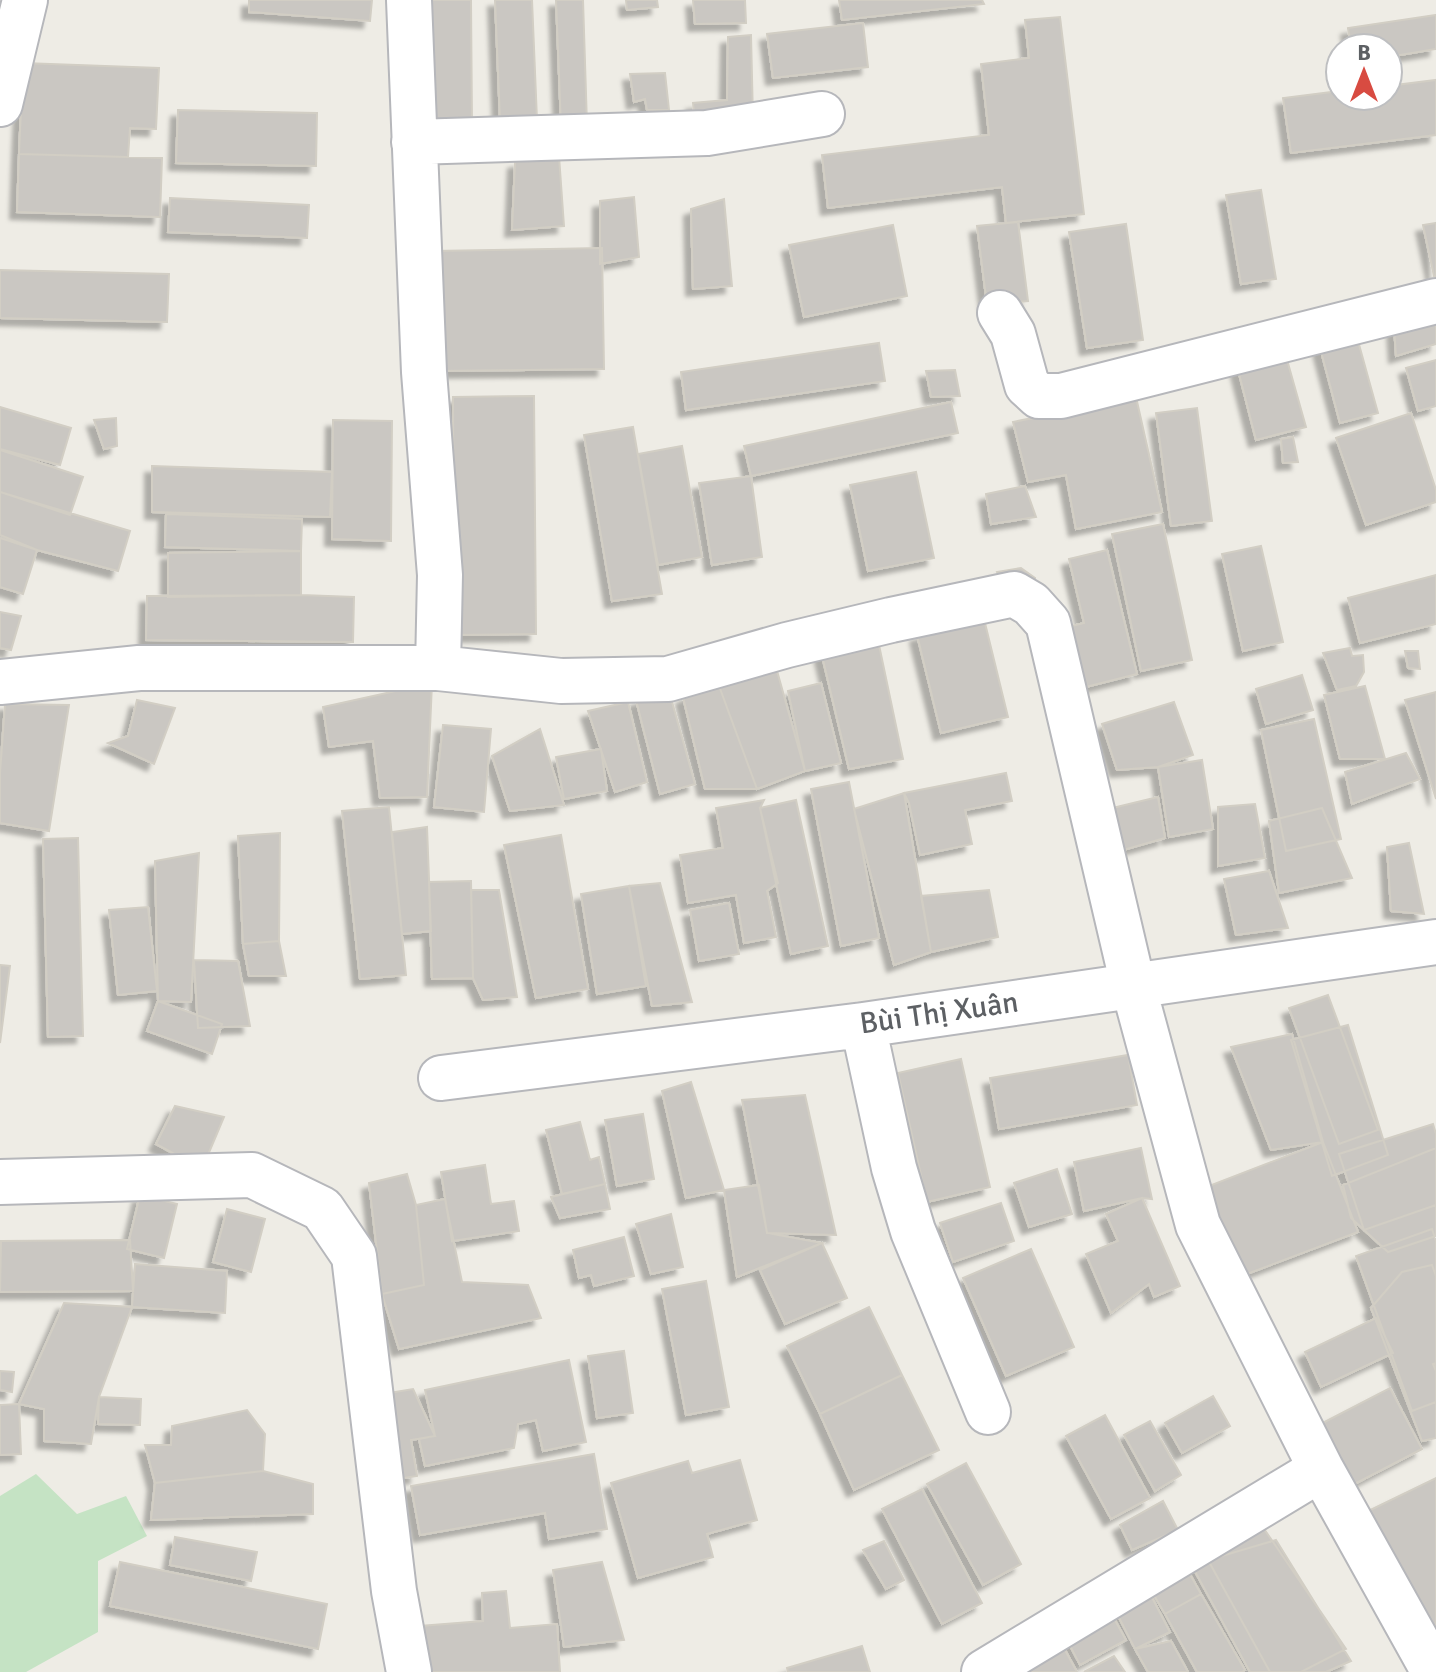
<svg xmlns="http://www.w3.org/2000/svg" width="1436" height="1672" viewBox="0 0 1436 1672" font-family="Signika,sans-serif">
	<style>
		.green { fill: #c5e3c4 }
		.building { fill: #cac7c2; stroke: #d2cec4; stroke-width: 2; filter: url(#shadow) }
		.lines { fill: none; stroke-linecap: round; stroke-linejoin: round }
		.street-casing { stroke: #b6b7bb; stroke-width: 48 }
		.street { stroke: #fff; stroke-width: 44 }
		.labels { text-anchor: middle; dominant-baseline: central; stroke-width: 6; stroke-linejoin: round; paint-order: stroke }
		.street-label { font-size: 30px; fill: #5d6064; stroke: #fff }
	</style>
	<defs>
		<filter id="shadow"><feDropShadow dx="-7" dy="7" stdDeviation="2" flood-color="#0004"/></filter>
	</defs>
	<rect width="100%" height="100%" fill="#eeece5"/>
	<path class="green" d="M36,1474L77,1514L126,1496L147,1536L98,1561V1632L26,1672H0V1496Z"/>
	<path class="building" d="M249,0H372L370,21L249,12Z
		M430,0H471L472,126H431Z
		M495,0H532L537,120L500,121Z
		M556,0H583L587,125L561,126Z
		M626,0H657L658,7L627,10Z
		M693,0H745L746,23L695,24Z
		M839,0H982L984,4L842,20Z
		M1436,15V49L1388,57V48H1351L1348,28Z
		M1060,17L1084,214L1006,223L1002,187L828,208L822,155L989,135L981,64L1029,58L1025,20Z
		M863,23L868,67L773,78L767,34Z
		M751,35L753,119L695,122L693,103L727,100L728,37Z
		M23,63L159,68L156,129L130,128L128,157L19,154Z
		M665,73L669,110H647L645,99L634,102L630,74Z
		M1436,80V135L1291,153L1283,98L1340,91V96H1388V86Z
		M178,110L317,113L316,166L176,163Z
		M19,154L162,158L160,217L17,212Z
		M559,156L564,226L512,230L515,162Z
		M1261,190L1276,279L1241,284L1226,195Z
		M634,197L639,257L600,264V201Z
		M170,198L309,205L307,238L168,232Z
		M724,199L732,286L693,289L691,209Z
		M1018,222L1028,301L987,305L977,226Z
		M1436,223V276H1434L1423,225Z
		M1126,224L1143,340L1087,348L1069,232Z
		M893,225L907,296L804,317L789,245Z
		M602,248L604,369L434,371L432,251Z
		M0,270L169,274L167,322L0,318Z
		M1436,311V344L1396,356L1394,327Z
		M1355,330L1378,413L1340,423L1318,340Z
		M879,343L885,381L686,410L681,372Z
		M1284,349L1306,427L1256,440L1236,362Z
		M1436,360V406L1418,411L1406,368Z
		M955,370L960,396L931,397L926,371Z
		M534,396L536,634L454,635L453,397Z
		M1136,397L1162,512L1076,529L1066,475L1028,482L1013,422Z
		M951,402L958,433L751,476L744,446Z
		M0,407L71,428L60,465L0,449Z
		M1197,408L1212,521L1171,526L1156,413Z
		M1411,413L1436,490V502L1366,525L1336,438Z
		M116,418L117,446L104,449L94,420Z
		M333,420L392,421L391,541L332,539Z
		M633,427L662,594L612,601L584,435Z
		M1293,437L1298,462L1283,463L1281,439Z
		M682,446L702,557L658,565L638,454Z
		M0,450L83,477L70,515L0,492Z
		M152,466L332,472L330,517L152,512Z
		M916,472L934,558L868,571L850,485Z
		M751,476L762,557L712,565L699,483Z
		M1025,486L1036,517L991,524L986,494Z
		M0,492L130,531L118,571L37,550L0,535Z
		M166,514L302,519L301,551L165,547Z
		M1163,524L1192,660L1141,671L1112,534Z
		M0,538L37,550L23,594L0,587Z
		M1261,546L1283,642L1243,651L1222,554Z
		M1107,550L1137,674L1074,690L1059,629L1084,623L1069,559Z
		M301,551V595L168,597V553Z
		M1021,568L1035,578L1034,591L1006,594L997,572Z
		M1436,575V624L1360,643L1348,598Z
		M301,595L354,597L353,642L146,640L147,596Z
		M0,612L21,616L11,650L0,648Z
		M984,619L1008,717L941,733L917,635Z
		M875,626L903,759L849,769L818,639Z
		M1350,648L1352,656L1363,655L1364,672L1356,686L1337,690L1323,653Z
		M1405,651H1418L1420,669L1408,668Z
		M774,660L805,771L757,789L718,683Z
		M1302,675L1313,710L1266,724L1256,689Z
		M432,683L427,797L380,798L373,741L329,747L323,707Z
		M718,683L757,789H705L683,697Z
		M821,683L841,763L805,771L788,691Z
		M1365,686L1385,759H1340L1324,695Z
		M669,691L695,784L660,794L636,700Z
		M1436,692V799L1405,700Z
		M137,700L175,708L154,764L108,743L128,736Z
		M628,702L647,782L615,792L588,711Z
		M1174,702L1193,755L1158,767L1117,770L1102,724Z
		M5,704L69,705L49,831L0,823V773Z
		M1314,719L1341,839L1286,851L1261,730Z
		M443,725L491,729L484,812L434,807Z
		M540,729L564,805L510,811L492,756Z
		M601,749L607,791L564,799L556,757Z
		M1406,753L1420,779L1352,804L1345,772Z
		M1202,760L1213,829L1169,837L1158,767Z
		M1006,773L1012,801L965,810L972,844L920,855L909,803L904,793Z
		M849,782L879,938L841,946L811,789Z
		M904,793L931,952L894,965L854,809Z
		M1158,797L1165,838L1106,855L1100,811Z
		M764,800L760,808L778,883L767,891L776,937L744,943L736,895L688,903L680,855L723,848L716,808Z
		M796,800L828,946L791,954L760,808Z
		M1255,804L1265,858L1218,866V807Z
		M389,807L406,975L360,979L342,811Z
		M1322,808L1352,878L1279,893L1269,821Z
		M427,827L431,931L402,934L392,832Z
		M280,833L279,941L243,944L238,836Z
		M561,835L588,989L536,998L504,845Z
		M78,838L83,1036L48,1037L43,839Z
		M1409,843L1424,914L1391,911L1387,847Z
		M199,853L191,1002L158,1001L155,861Z
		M1269,871L1288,928L1236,935L1224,879Z
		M471,881L473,978L432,979L429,882Z
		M660,883L692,1002L652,1006L629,886Z
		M629,886L646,986L597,994L581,894Z
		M471,890H499L517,997L483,1000L473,978Z
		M989,890L998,937L931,952L921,896Z
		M729,903L739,954L699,961L690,910Z
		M148,907L157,991L118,995L109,910Z
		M279,941L286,976H249L243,944Z
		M194,960L238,961L250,1026L198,1028Z
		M0,965L10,966L0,1043Z
		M1328,995L1378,1130L1339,1144L1289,1008Z
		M158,1001L222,1024L212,1054L147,1031Z
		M1348,1025L1388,1155L1332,1176L1291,1040Z
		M1292,1034L1323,1142L1271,1150L1231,1047Z
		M1128,1055L1137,1105L999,1129L990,1078Z
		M961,1059L990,1187L927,1202L898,1073Z
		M691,1082L724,1190L686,1198L662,1091Z
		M805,1095L836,1235L767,1233L742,1100Z
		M175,1106L224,1117L202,1169L156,1144Z
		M643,1114L654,1179L617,1186L605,1120Z
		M580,1122L590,1160L599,1157L605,1184L562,1194L546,1130Z
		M1433,1124L1436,1134V1205L1364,1230L1339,1154Z
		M1323,1142L1358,1232L1231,1280L1196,1191Z
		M1141,1148L1152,1199L1142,1198L1084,1211L1074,1162Z
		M1436,1148V1236L1388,1252L1351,1218L1343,1185Z
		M485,1165L491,1204L514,1201L519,1231L452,1241L441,1172Z
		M1057,1169L1072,1214L1029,1227L1014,1183Z
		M407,1174L416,1205L424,1285L382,1294L369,1183Z
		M605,1184L610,1209L560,1218L551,1197Z
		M759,1185L767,1233L822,1243L737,1277L724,1190Z
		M140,1195L177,1204L164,1258L127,1249Z
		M1142,1198L1180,1286L1154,1297L1149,1284L1111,1313L1086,1254L1118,1241L1106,1214Z
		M445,1199L462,1282L528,1285L541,1318L399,1349L382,1294L424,1285L416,1205Z
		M1001,1203L1014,1241L953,1262L940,1223Z
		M227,1209L265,1219L251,1272L213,1262Z
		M671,1214L683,1267L651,1274L636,1224Z
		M1432,1229L1436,1241V1363L1433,1364L1436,1371V1402L1412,1411L1356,1256Z
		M624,1237L634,1276L594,1286L591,1275L579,1278L573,1250Z
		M130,1240L133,1291L0,1292L1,1241Z
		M822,1243L847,1298L785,1324L760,1270Z
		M1031,1249L1074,1347L1006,1376L963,1278Z
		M135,1264L227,1271L225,1313L132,1307Z
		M1432,1265L1436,1276V1438L1422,1441L1371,1308L1402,1272Z
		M706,1281L729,1407L686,1415L662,1289Z
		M64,1303L132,1307L99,1397L91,1444L44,1441V1409L19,1404Z
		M869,1307L902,1375L820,1414L787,1346Z
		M1376,1318L1393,1353L1321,1387L1305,1352Z
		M624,1351L633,1413L597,1418L588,1356Z
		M569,1360L586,1442L543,1451L536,1420L518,1424L514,1448L425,1466L419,1439L435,1436L425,1390Z
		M0,1371L14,1372L12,1392L0,1390Z
		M902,1375L939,1450L854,1490L820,1414Z
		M1390,1388L1422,1449L1343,1490L1311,1429Z
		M413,1389L435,1436L411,1440L417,1476L384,1481L370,1396Z
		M1213,1396L1230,1426L1182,1453L1165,1423Z
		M99,1397L141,1399L140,1425L98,1424Z
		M19,1404L21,1454L0,1455V1405Z
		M247,1410L265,1434L263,1471L155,1483L145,1445H171L172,1426Z
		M1105,1415L1150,1498L1111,1519L1066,1436Z
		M1150,1421L1181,1475L1155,1491L1124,1435Z
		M594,1454L607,1529L549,1539L545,1513L420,1535L411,1486Z
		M740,1460L757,1520L707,1534L713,1557L638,1578L611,1483L688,1461L692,1473Z
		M966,1463L1021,1564L983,1585L927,1484Z
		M263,1471L313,1484V1514L151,1520L155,1483Z
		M1436,1478V1646L1358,1516Z
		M922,1489L982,1603L942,1624L882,1509Z
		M1163,1501L1178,1530L1132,1550L1120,1525Z
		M1258,1520L1346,1649L1301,1672H1250L1192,1566Z
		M175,1537L257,1552L251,1581L170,1565Z
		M1276,1540L1351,1661L1326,1672H1270L1208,1560Z
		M884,1541L904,1580L886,1589L863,1550Z
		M120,1562L327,1604L318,1649L110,1606Z
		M602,1562L624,1640L564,1647L553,1570Z
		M1186,1567L1201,1594L1165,1614L1149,1587Z
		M1146,1586L1170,1632L1135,1649L1111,1602Z
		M506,1591L510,1628L557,1624L560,1672H423L420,1626L483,1621L482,1593Z
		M1201,1594L1245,1670L1242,1672H1197L1165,1614Z
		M1110,1611L1126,1640L1080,1665L1065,1636Z
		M1058,1637L1077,1672H1031L1022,1656Z
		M1171,1641L1188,1672H1148L1135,1649Z
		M862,1646L870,1672H788L787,1668Z
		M1114,1656L1125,1672H1084Z"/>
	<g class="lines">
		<defs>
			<path id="street" d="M409,0L424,372L440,575L438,668
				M0,104L25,0
				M414,142L707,133L822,114
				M1000,313L1013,334L1027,385L1039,396H1061L1436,301
				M0,682L139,668H438L561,681L668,679L787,645L891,620L1014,594L1031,604L1048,623L1133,985L1198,1225L1321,1469L1434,1672
				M863,1025L894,1168L913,1231L988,1412
				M441,1078L863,1025L1436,942
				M0,1182L252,1175L322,1209L354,1256L394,1591L409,1672
				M984,1672L1321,1469"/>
		</defs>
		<use href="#street" class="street-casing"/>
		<use href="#street" class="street"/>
	</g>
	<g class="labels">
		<g class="street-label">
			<text transform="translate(939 1013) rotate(-8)">Bùi Thị Xuân</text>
		</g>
	</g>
	<g transform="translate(1364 72)"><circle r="38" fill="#ffffff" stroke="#bebfc1" stroke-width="2"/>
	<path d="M0-6L14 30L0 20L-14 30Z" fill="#d84b41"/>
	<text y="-12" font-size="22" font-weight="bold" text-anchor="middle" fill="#5d6064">B</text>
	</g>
</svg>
